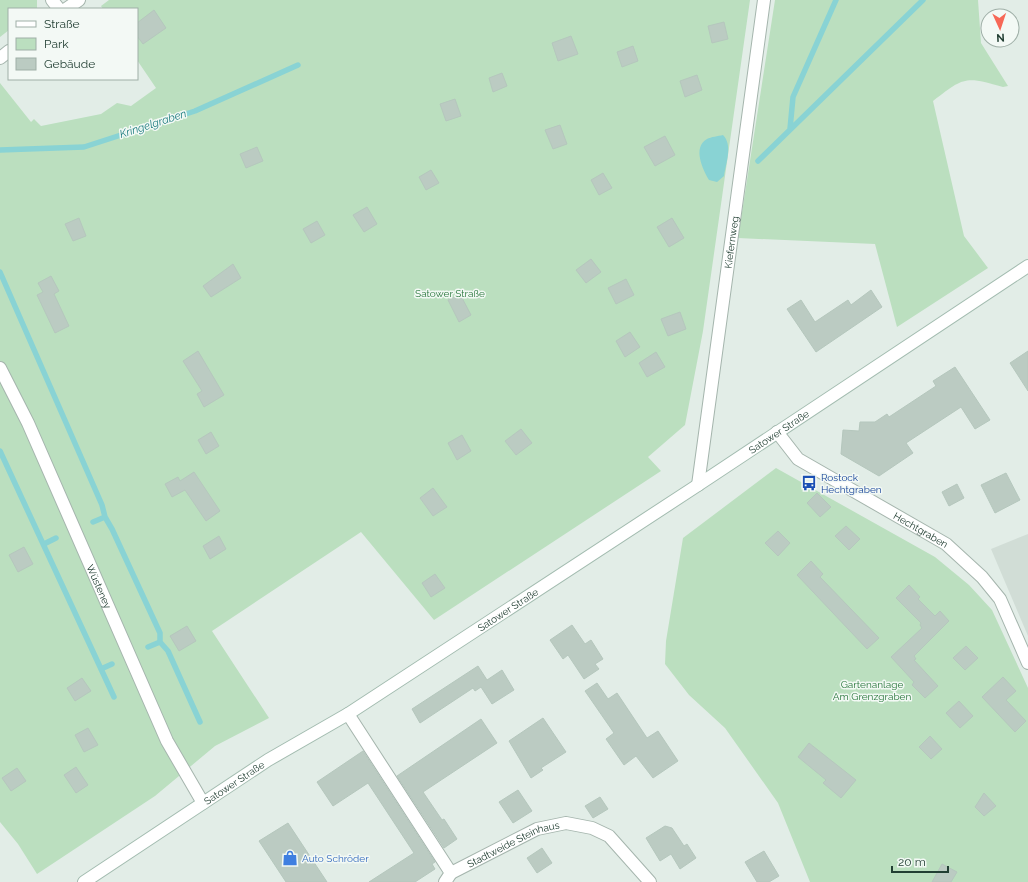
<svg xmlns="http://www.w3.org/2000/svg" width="1028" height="882" viewBox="0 0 1028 882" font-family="Raleway,sans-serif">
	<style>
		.built { fill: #d1ddd6 }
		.green { fill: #bbdfbf }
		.water { fill: #89d3d4 }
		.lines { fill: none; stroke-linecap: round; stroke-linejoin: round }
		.stream { stroke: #89d3d4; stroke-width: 5.5 }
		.building { fill: #bbcbc2; stroke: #b5c7bd }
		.street-casing { stroke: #a5b5ad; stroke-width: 14 }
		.secondary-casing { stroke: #a3bcb0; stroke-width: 14 }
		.street { stroke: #fff; stroke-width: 12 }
		.secondary { stroke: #fff; stroke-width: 12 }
		.labels { text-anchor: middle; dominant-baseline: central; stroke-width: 3; stroke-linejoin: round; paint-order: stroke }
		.street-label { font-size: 10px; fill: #223f33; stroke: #f3f9f5 }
		.park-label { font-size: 10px; fill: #2a783d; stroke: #f3f9f5 }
		.transit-label { font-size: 10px; fill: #164399; stroke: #f3f9f5; text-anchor: start }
		.shop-label { font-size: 10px; fill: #366cbe; stroke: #f3f9f5; text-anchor: start }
		.water-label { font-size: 11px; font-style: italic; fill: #197b7e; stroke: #f3f9f5 }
	</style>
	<rect width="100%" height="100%" fill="#e2ede7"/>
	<path class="built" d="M1028,534V636L991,549Z"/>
	<path class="green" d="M0,0H37V9H9V30L0,37Z
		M109,0H750L703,331L685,425L648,457L661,471L434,620L361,532L212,631L269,718L215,746L155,796L37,874L18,844L0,822V83L31,122L34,119L41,126L101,114L117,103L131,106L156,88L137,60V9H103L101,6Z
		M775,0H978L981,43L1008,86L1003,87C965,76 964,77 933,101L964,236L988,268L897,327L875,244L738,238Z
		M776,468L935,557L969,585L992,610L1028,688V882H810L778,803L725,728L689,695L665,664L666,641L683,538Z"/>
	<path class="water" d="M723,135C733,145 726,163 724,176L717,182L709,180C703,170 692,147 707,139C711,137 718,136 723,135Z"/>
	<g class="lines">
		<path class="stream" d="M790,129L793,97L836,0
			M0,150L84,147L195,111L298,65
			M758,161L923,0
			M0,272L102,505L105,517L112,529L160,633V642L168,651L200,722
			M0,451L114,697
			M93,522L105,517
			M44,544L56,538
			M148,647L160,642
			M101,669L112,664"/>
	</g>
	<path class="building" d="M154,10L166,28L143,44L137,36V23Z
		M724,22L728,39L712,43L708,26Z
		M571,36L578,54L558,61L552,43Z
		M633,46L638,61L622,67L617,52Z
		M502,73L507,86L493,92L489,78Z
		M697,75L702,90L685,97L680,81Z
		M455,99L461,116L446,121L440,104Z
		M560,125L567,144L553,149L545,130Z
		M665,136L675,155L655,166L644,147Z
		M257,147L263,161L246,168L240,154Z
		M431,170L439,183L426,190L419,177Z
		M603,173L612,188L599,195L591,180Z
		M367,207L377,224L364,232L353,215Z
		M79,218L86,236L73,241L65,224Z
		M672,218L684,238L669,247L657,227Z
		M317,221L325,235L311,243L303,229Z
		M591,259L601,272L586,283L576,270Z
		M233,264L241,278L211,297L203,286Z
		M51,276L59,291L54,294L69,326L55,333L37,295L43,292L38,283Z
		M626,279L634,295L616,304L608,288Z
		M871,290L882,307L816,352L787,309L801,300L815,322L848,300L851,305Z
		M460,294L471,315L459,322L448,300Z
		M680,312L686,329L668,336L661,319Z
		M630,332L640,347L625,357L616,341Z
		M198,351L224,395L204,407L197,394L202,391L183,361Z
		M1028,351V391L1010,363Z
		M656,352L665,367L647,377L639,363Z
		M955,367L990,420L975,429L961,407L906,443L913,453L879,476L841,454L843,430L859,431L860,422H875L887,414L889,417L936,386L933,381Z
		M521,429L532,443L516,455L505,441Z
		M211,432L219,446L206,454L198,440Z
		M462,435L471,451L457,460L448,443Z
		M194,472L220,511L206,521L185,490L172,497L165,484L178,477L180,481Z
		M1006,473L1020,500L995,513L981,485Z
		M957,484L964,498L949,506L942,492Z
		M433,488L447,507L433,516L420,498Z
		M817,493L831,507L820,517L807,503Z
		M846,526L860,539L849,550L835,536Z
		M778,531L790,543L778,556L765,543Z
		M219,536L226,549L210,559L203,546Z
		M24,547L33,564L18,572L9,555Z
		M811,561L823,574L820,577L879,638L867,649L797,575Z
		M435,574L445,588L431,597L422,583Z
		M909,585L920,597L918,599L935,616L940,611L949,621L914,656L916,659L914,660L938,686L925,698L912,685L914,682L891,657L922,628L920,625L921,623L896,598Z
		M572,625L585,644L591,640L603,659L595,664L599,669L584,679L568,655L563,659L550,640Z
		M187,626L196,641L179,651L170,636Z
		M966,646L978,658L965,670L953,658Z
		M478,666L487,680L502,670L514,690L492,704L481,687L475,691L473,688L420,723L412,709Z
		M1003,677L1016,691L1006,700L1026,721L1015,732L982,697Z
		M82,678L91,691L75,701L67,688Z
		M597,683L608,699L617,693L647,738L658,731L678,761L653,778L636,756L624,765L606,739L614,733L585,691Z
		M959,701L973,716L960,728L946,713Z
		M543,718L566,752L541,768L543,770L531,778L509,741Z
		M481,719L497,743L423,792L442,820L444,819L457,839L444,848L397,776Z
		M88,728L98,745L84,752L75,735Z
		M930,736L942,749L931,759L919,747Z
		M809,743L856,780L841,798L823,783L826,780L798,757Z
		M363,751L435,862L432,864L435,869L415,882H369L414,853L368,783L333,806L317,782Z
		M76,767L88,785L76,793L64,775Z
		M17,768L26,781L11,791L2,778Z
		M518,790L532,811L513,823L499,802Z
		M984,793L996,806L984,816L975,807Z
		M600,797L608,809L593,818L585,806Z
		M288,823L327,882H286L259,841Z
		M665,826L672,828L684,846L687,844L696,858L680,869L671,854L660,861L646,838Z
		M542,848L552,863L537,873L527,858Z
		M764,851L779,876L769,882H757L745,862Z
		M942,864L957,872L951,882H932Z"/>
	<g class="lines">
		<defs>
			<g id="street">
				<path d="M52,0L59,9"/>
				<path d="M66,9L79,0"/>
				<path d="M0,58L9,51"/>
				<path id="s1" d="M0,368L28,423L167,741L203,803"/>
				<path id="s2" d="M777,432L798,459L946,544L982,577L1000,599L1028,663"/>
				<path id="s3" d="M698,485L764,0"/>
				<path d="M348,714L451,873L445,882"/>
				<path id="s4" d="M451,873L537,829L566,823L592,828L609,836L650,882"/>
			</g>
			<g id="secondary">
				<path id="s5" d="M84,882L268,760L348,714L698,485L1028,266"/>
			</g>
		</defs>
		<use href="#street" class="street-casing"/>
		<use href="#secondary" class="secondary-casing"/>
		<use href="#street" class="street"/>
		<use href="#secondary" class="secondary"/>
	</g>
	<defs>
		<symbol id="bus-bare" viewBox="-9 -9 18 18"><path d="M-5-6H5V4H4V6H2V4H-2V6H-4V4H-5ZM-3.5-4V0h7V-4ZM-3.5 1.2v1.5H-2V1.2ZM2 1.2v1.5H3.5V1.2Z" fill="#1a4fb4" stroke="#f3f9f5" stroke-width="2.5" paint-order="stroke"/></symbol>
		<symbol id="shop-bare" viewBox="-9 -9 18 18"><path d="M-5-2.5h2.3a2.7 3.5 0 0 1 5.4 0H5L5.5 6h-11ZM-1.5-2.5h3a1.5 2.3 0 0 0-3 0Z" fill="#3f7fe0" stroke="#f3f9f5" stroke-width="2.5" paint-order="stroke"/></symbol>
	</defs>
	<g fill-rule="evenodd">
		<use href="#bus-bare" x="798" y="472" width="22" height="22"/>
		<use href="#shop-bare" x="279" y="847" width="22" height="22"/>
	</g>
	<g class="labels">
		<g class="street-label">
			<text stroke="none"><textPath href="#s3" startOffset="245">Kiefernweg</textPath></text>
			<text stroke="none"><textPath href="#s5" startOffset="828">Satower Straße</textPath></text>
			<text stroke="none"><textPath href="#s2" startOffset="176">Hechtgraben</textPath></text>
			<text stroke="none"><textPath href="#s1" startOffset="240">Wüsteney</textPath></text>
			<text stroke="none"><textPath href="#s5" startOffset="504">Satower Straße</textPath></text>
			<text stroke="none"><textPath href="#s5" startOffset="180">Satower Straße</textPath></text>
			<text stroke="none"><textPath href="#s4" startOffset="69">Stadtweide Steinhaus</textPath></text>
		</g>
		<g class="park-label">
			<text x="450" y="293">Satower Straße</text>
			<text x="872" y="684">Gartenanlage<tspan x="872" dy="12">Am Grenzgraben</tspan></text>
		</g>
		<g class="transit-label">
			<text x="821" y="477">Rostock<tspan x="821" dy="12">Hechtgraben</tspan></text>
		</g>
		<g class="shop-label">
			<text x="302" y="858">Auto Schröder</text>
		</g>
		<g class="water-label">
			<text transform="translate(153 124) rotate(-18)">Kringelgraben</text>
		</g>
	</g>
	<rect x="8" y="8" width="130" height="72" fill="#f3f9f5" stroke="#9fafa7"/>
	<rect x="16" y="21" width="20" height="6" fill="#ffffff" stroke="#9fafa7"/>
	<text x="44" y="28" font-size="12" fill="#223f33">Straße</text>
	<rect x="16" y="38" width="20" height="12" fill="#bbdfbf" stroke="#9fafa7"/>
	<text x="44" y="48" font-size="12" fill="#223f33">Park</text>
	<rect x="16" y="58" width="20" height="12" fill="#bbcbc2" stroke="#9fafa7"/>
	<text x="44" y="68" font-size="12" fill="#223f33">Gebäude</text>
	<g transform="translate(1000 28) rotate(177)"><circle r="19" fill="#f3f9f5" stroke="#9fafa7"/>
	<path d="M0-3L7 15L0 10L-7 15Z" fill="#f76857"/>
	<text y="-6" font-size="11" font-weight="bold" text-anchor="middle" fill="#223f33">N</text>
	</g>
	<path d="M892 866v6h56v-6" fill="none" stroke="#223f33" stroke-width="2"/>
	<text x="898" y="866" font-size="12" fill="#223f33" stroke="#f3f9f5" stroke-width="3" paint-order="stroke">20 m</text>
</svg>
